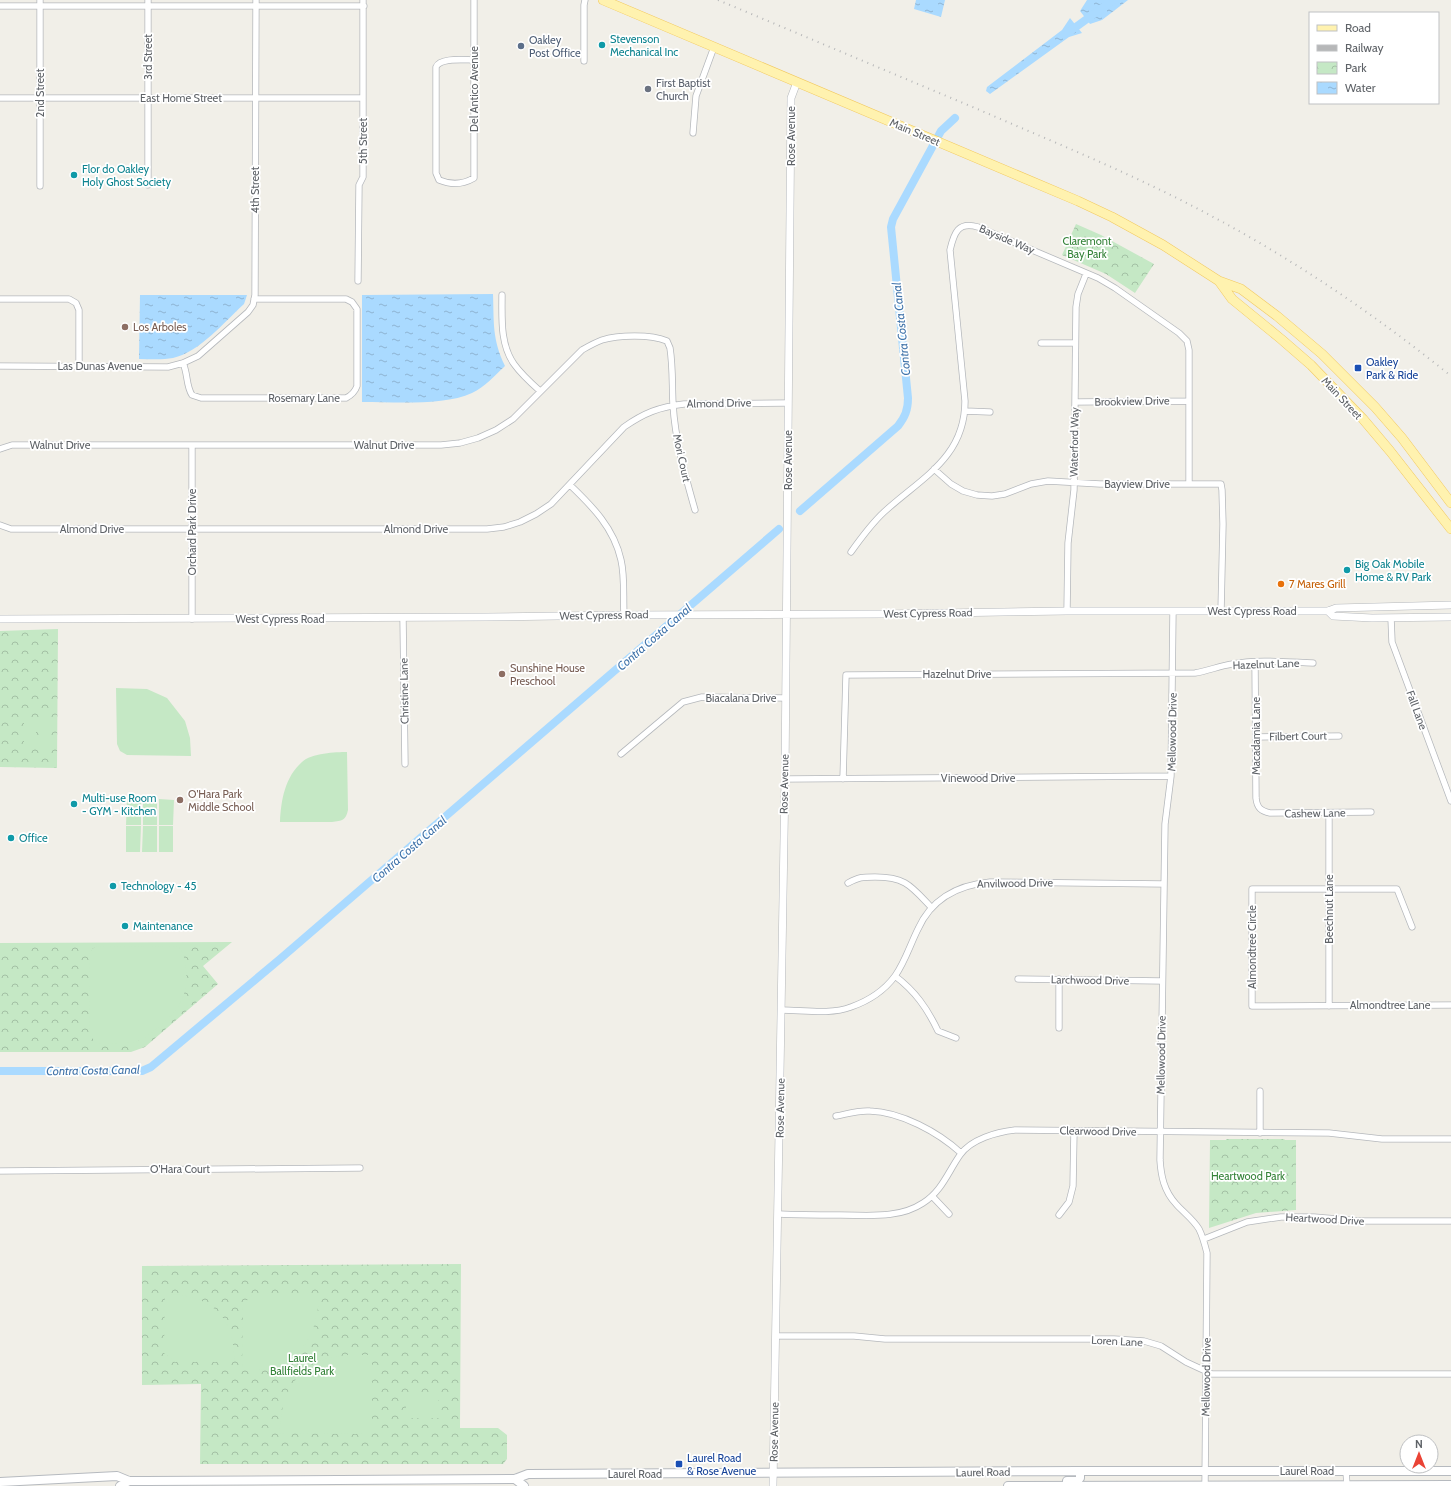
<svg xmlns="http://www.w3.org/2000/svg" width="1451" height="1486" viewBox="0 0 1451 1486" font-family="Cabin,sans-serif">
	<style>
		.park { fill: url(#park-crowns) }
		.pitch { fill: #c5e8c5 }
		.water { fill: url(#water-ripples) }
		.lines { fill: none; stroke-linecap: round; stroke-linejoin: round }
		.canal { stroke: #aadaff; stroke-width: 8 }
		.minor-casing { stroke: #b5b8bc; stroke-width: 7 }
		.tertiary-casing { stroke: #b5b8bc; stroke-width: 8 }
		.secondary-casing { stroke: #b6babf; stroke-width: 10 }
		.primary-casing { stroke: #f2c960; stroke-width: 10 }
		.minor { stroke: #fff; stroke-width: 5.5 }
		.tertiary { stroke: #fff; stroke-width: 7 }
		.secondary { stroke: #fff; stroke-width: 8 }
		.primary { stroke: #fff2af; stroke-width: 9 }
		.rail { stroke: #b6b7b8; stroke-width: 2; stroke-dasharray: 1 5; stroke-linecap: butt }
		.culture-dot { fill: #0f9aa8; stroke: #fff; stroke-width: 1.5 }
		.service-dot { fill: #5c6f8a; stroke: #fff; stroke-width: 1.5 }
		.worship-dot { fill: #6b7280; stroke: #fff; stroke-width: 1.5 }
		.education-dot { fill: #8d6e63; stroke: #fff; stroke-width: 1.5 }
		.transit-dot { fill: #1a4fb4; stroke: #fff; stroke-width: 1.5 }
		.food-dot { fill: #e8710a; stroke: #fff; stroke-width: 1.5 }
		.labels { text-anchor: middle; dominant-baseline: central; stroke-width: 3.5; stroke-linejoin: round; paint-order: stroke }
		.culture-label { font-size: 11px; fill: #0d838f; stroke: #fff; text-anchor: start }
		.service-label { font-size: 11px; fill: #4e5e75; stroke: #fff; text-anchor: start }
		.street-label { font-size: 11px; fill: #5f6368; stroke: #fff }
		.worship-label { font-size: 11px; fill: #5b616d; stroke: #fff; text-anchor: start }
		.park-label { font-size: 11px; fill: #348238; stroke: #fff }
		.education-label { font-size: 11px; fill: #785e54; stroke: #fff; text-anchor: start }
		.transit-label { font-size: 11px; fill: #164399; stroke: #fff; text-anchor: start }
		.food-label { font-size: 11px; fill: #c56008; stroke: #fff; text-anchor: start }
		.water-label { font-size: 12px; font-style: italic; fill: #4174aa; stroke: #fff }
	</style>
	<defs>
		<pattern id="park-crowns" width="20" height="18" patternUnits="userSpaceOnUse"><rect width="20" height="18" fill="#c5e8c5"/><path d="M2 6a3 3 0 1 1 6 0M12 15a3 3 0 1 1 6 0" fill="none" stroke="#a3c0a4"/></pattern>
		<pattern id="water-ripples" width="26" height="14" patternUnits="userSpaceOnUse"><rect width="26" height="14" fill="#aadaff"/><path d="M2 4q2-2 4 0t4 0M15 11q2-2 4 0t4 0" fill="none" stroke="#8eb4d2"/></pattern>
	</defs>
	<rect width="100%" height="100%" fill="#f1efe8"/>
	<path class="park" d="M1076,224L1101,235L1154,264L1135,293L1106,274L1062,255Z
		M58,629L57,768L0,767V631Z
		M232,942L203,966L218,984L145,1047L131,1052H0V943Z
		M1226,1139H1284L1285,1140H1296V1210L1256,1213L1209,1228L1210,1140H1226Z
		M461,1264L460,1428H498L507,1435V1459L503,1464H200L201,1384L142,1385V1266Z"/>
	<path class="pitch" d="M1096,247L1111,254L1105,266L1090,260Z
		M116,688L147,689L167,698L185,721L190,738L191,756L127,755L120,751L117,744Z
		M24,721H36V746H24Z
		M39,721H51V746H39Z
		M347,752L348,810C346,820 342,821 332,822H280C281,800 285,777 302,762C311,753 336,752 347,752Z
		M127,799H141V825H126Z
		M159,799L174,800L173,825H159Z
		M143,800H157V825H143Z
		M126,826H141L140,852H126Z
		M143,826H157V852H142Z
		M159,826H173V852H159Z
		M178,946C184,952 185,961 186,969C189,997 177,1012 156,1029C151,1033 145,1038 138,1041C132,1043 124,1043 117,1043C104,1044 98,1046 90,1035L89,955L92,949L95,947Z
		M165,1294C209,1294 236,1316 234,1362H175L164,1353Z
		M254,1294H319C318,1331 304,1362 264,1369C257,1371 249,1370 242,1370L243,1304Z
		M348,1355H372V1425L363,1434L279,1433L283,1405L291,1385L306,1368L327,1358Z
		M406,1397H438V1418H406Z"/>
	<path class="water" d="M916,0H945L941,17L914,9Z
		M1087,0H1128L1102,20L1090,24L1080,11Z
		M1070,18L1082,33L1069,37L990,94L986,91L987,87L1062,30Z
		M493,294C494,322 492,339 505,366C495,375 485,387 472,393C444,406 394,402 362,402V295Z
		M140,295H247L244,304C224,322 200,352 173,358C163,360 150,359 139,359Z"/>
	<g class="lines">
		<path class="canal" d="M1069,32L1113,0
			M800,511L898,426C905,417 908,410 908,398L891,227L893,219L941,131L955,118
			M0,1071H142L151,1067L280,959L779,529"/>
		<defs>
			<path id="minor" d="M40,0V186
				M0,6H364
				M474,60C465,60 440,57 436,67V173L439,180C451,185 462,185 474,178V0
				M584,61V5L585,0
				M0,98H363
				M693,133L696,96L714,47
				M148,185V0
				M358,281L359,185L363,177V0
				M502,295C502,318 500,344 514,364C521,374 531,383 540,391
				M0,299H69L76,303L79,310V366
				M1041,343H1075
				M183,363C188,374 186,386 192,395L201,398H346C352,395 355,392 357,386V309L352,302L346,299H254
				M0,366L168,367L183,363L198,356L248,312L253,305L255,295L256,0
				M1075,402L1189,401
				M965,411L990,412
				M0,449L12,445H441L460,443L478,438L496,430L513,419L582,350C589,346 594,343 602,340C618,335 651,334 667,341L670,348C673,367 672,386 673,404C675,440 685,475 695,510
				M934,469L951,484L963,491L977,495L992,496L1005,494L1031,484L1048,481L1100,484H1221L1222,490L1223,524L1221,611
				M570,485C592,506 614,528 621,560C625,577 623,596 624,615
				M0,525L11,529H487L504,527L520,522L536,514L551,504L624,427C644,413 659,407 684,404L788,403
				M851,552C861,538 871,524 884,512C921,478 965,458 965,401L950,250C954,233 958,221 978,227L1098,278L1115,288L1179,333L1187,341L1189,350V483
				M1067,611L1068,543L1074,490L1076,307L1078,294L1086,274
				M1173,611L1171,776L1165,824L1160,1160C1161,1176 1164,1191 1176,1204C1183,1212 1193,1219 1199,1229C1203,1237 1205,1245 1207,1253L1205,1486
				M403,618L405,764
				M1391,618L1392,642L1451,801
				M192,619V445
				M1255,662L1256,798C1257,808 1261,811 1270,813L1371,812
				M1256,737L1339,736
				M621,754L683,702L702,697L785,698
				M785,779L1171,776
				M843,779L846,675L1195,673C1208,671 1219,666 1232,664C1257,659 1287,662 1313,663
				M848,883C859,877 862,877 875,877C906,877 911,886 932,908
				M1412,927L1397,889H1252V1006L1451,1005
				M895,976C915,991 927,1008 938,1031L956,1038
				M1018,979L1162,981
				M1329,1006V813
				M781,1010C803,1010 830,1015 851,1007C868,1001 884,991 895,976C905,962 910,945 918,929C932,898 958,885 990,882L1164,884
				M1059,1028V979
				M836,1116C847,1114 859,1110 870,1111C901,1112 938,1132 961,1153
				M1260,1133V1091
				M0,1171L360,1168
				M932,1196L949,1214
				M779,1214C799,1215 820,1215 840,1215C868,1215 899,1219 923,1203C942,1191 948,1172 960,1155C971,1139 997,1132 1015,1130L1329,1133L1382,1139H1451
				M1059,1215L1069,1202L1073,1186L1074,1131
				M1204,1239L1247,1222L1281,1217H1314L1360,1221H1451
				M776,1336H854L885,1339H1114L1144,1341L1161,1346L1186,1362L1212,1374H1451
				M1346,1471L1347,1486"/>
			<path id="tertiary" d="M1328,611L1333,616L1372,618L1451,617
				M0,619L487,617L624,615L885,614L1067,611H1328L1336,608L1451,605
				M773,1486L785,779L791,98L797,82"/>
			<path id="secondary" d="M515,1479L524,1486
				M1067,1481H1077L1080,1478V1471
				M0,1482L117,1476L129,1481H145L515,1479L528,1474L1080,1471H1451
				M120,1486L129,1481
				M1008,1486L1451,1485"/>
			<path id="primary" d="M603,0L1078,201L1112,217L1163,245L1219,281L1241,289L1277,316L1322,354L1375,407L1402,438L1451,503
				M1219,281L1232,299L1281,339L1311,365L1363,419L1390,451L1451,529"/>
		</defs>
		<use href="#minor" class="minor-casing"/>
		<use href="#tertiary" class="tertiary-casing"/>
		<use href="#secondary" class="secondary-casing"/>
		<use href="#primary" class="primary-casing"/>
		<use href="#minor" class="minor"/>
		<use href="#tertiary" class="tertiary"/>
		<use href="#secondary" class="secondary"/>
		<use href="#primary" class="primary"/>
		<path class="rail" d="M718,0C804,36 889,72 975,108C1051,141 1128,172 1202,211C1290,257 1373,313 1451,376"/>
	</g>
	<g class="culture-dot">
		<circle cx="602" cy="45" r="4"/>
		<circle cx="74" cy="175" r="4"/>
		<circle cx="1347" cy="570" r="4"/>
		<circle cx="74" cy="804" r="4"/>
		<circle cx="11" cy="838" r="4"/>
		<circle cx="113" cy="886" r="4"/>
		<circle cx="125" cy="926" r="4"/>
	</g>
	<circle class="service-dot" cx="521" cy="46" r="4"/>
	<circle class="worship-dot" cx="648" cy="89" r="4"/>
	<g class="education-dot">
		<circle cx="125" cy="327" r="4"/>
		<circle cx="502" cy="674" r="4"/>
		<circle cx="180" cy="800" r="4"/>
	</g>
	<g class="transit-dot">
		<rect x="1354" y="364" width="8" height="8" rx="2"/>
		<rect x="675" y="1460" width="8" height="8" rx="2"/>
	</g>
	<circle class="food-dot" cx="1281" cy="584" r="4"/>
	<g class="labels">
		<g class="culture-label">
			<text x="610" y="39">Stevenson<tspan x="610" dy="13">Mechanical Inc</tspan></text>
			<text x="82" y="169">Flor do Oakley<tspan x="82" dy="13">Holy Ghost Society</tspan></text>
			<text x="1355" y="564">Big Oak Mobile<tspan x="1355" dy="13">Home &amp; RV Park</tspan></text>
			<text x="82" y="798">Multi-use Room<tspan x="82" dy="13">- GYM - Kitchen</tspan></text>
			<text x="19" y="838">Office</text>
			<text x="121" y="886">Technology - 45</text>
			<text x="133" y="926">Maintenance</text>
		</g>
		<g class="service-label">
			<text x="529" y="40">Oakley<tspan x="529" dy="13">Post Office</tspan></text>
		</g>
		<g class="street-label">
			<text transform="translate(148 57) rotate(-90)">3rd Street</text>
			<text transform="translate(474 89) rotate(-90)">Del Antico Avenue</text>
			<text transform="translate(40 93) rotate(-90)">2nd Street</text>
			<text x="181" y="98">East Home Street</text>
			<text transform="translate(915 132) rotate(23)">Main Street</text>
			<text transform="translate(791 136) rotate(-90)">Rose Avenue</text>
			<text transform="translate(363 141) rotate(-90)">5th Street</text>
			<text transform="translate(255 190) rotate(-90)">4th Street</text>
			<text transform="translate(1007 239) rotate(23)">Bayside Way</text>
			<text x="100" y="366">Las Dunas Avenue</text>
			<text x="304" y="398">Rosemary Lane</text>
			<text transform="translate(1342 398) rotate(47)">Main Street</text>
			<text transform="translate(1132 401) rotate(-1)">Brookview Drive</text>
			<text transform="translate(719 403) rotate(-1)">Almond Drive</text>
			<text transform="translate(1074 442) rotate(-89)">Waterford Way</text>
			<text x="60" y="445">Walnut Drive</text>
			<text x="384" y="445">Walnut Drive</text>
			<text transform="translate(682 458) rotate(78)">Mori Court</text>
			<text transform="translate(788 460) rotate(-90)">Rose Avenue</text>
			<text x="1137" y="484">Bayview Drive</text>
			<text x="92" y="529">Almond Drive</text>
			<text x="416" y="529">Almond Drive</text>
			<text transform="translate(192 532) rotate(-90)">Orchard Park Drive</text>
			<text x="1252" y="611">West Cypress Road</text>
			<text transform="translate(928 613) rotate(-1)">West Cypress Road</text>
			<text transform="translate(604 615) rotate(-1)">West Cypress Road</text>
			<text x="280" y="619">West Cypress Road</text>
			<text transform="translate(1266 664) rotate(-2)">Hazelnut Lane</text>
			<text x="957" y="674">Hazelnut Drive</text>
			<text transform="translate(404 691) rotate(-91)">Christine Lane</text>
			<text x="741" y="698">Biacalana Drive</text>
			<text transform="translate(1417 710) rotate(70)">Fall Lane</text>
			<text transform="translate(1172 732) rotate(-89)">Mellowood Drive</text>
			<text transform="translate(1256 736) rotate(-90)">Macadamia Lane</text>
			<text transform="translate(1298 736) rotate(-1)">Filbert Court</text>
			<text x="978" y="778">Vinewood Drive</text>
			<text transform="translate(784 784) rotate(-89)">Rose Avenue</text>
			<text transform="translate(1315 813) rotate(-1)">Cashew Lane</text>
			<text transform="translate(1015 883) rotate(-1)">Anvilwood Drive</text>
			<text transform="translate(1329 909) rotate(-90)">Beechnut Lane</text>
			<text transform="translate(1252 947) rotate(-90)">Almondtree Circle</text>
			<text transform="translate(1090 980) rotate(1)">Larchwood Drive</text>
			<text x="1390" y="1005">Almondtree Lane</text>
			<text transform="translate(1161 1055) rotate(-89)">Mellowood Drive</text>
			<text transform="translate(780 1108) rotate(-89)">Rose Avenue</text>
			<text transform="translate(1098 1131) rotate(1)">Clearwood Drive</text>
			<text x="180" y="1169">O'Hara Court</text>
			<text transform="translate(1325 1219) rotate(3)">Heartwood Drive</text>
			<text transform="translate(1117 1341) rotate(3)">Loren Lane</text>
			<text transform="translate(1206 1377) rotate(-89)">Mellowood Drive</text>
			<text transform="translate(774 1432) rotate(-89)">Rose Avenue</text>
			<text x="1307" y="1471">Laurel Road</text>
			<text transform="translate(983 1472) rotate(-1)">Laurel Road</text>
			<text x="635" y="1474">Laurel Road</text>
		</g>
		<g class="worship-label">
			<text x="656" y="83">First Baptist<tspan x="656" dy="13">Church</tspan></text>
		</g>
		<g class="park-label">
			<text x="1087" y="241">Claremont<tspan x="1087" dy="13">Bay Park</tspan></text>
			<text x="1248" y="1176">Heartwood Park</text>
			<text x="302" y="1358">Laurel<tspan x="302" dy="13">Ballfields Park</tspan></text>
		</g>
		<g class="education-label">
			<text x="133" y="327">Los Arboles</text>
			<text x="510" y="668">Sunshine House<tspan x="510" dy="13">Preschool</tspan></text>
			<text x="188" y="794">O'Hara Park<tspan x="188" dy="13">Middle School</tspan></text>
		</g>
		<g class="transit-label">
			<text x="1366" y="362">Oakley<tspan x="1366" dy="13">Park &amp; Ride</tspan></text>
			<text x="687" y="1458">Laurel Road<tspan x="687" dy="13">&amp; Rose Avenue</tspan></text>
		</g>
		<g class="food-label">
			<text x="1289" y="584">7 Mares Grill</text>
		</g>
		<g class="water-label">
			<text transform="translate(901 329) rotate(-96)">Contra Costa Canal</text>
			<text transform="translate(654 637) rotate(-41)">Contra Costa Canal</text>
			<text transform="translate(409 849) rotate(-41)">Contra Costa Canal</text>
			<text transform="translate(93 1070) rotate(-1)">Contra Costa Canal</text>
		</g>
	</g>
	<rect x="1309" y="12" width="130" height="92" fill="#ffffff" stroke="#bfc1c3"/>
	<rect x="1317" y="25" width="20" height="6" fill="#fff2af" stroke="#bfc1c3"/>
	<text x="1345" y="32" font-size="12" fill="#5f6368">Road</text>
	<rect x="1317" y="45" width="20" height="6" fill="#b6b7b8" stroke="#bfc1c3"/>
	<text x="1345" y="52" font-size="12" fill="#5f6368">Railway</text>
	<rect x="1317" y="62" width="20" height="12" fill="url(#park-crowns)" stroke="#bfc1c3"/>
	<text x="1345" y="72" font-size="12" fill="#5f6368">Park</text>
	<rect x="1317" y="82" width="20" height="12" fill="url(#water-ripples)" stroke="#bfc1c3"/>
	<text x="1345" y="92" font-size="12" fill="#5f6368">Water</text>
	<g transform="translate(1419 1454)"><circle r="19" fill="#ffffff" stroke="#bfc1c3"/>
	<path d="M0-3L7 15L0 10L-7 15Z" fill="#ea4335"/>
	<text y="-6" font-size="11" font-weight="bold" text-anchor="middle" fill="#5f6368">N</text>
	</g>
</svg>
